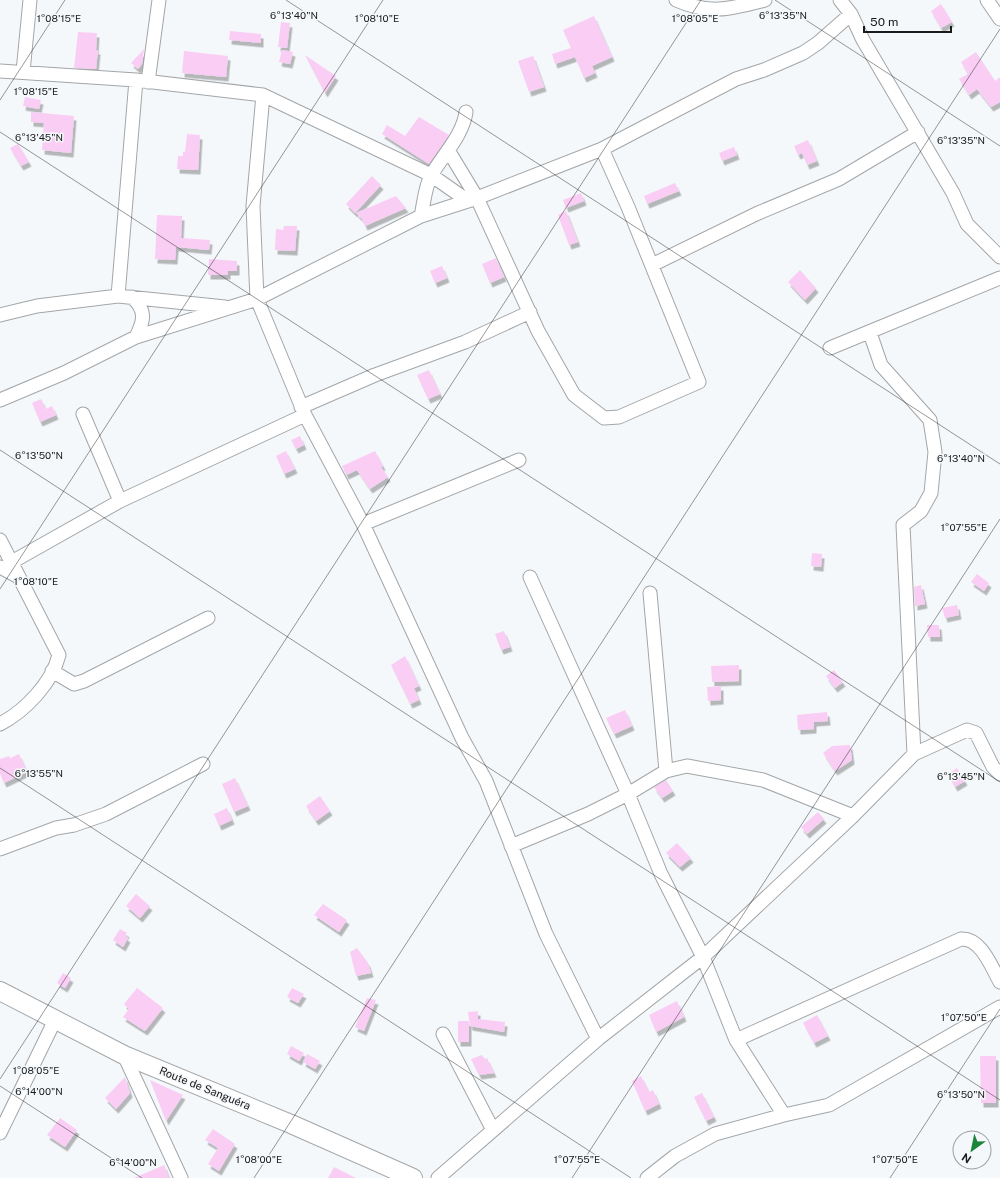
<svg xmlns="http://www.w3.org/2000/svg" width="1000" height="1178" viewBox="0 0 1000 1178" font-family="'Public Sans',sans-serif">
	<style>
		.building { fill: #facdf5; filter: url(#shadow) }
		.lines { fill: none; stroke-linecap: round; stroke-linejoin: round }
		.street-casing { stroke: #a3a6a8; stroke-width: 15 }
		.secondary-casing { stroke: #a3a6a8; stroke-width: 20 }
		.street { stroke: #fff; stroke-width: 13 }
		.secondary { stroke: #fff; stroke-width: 18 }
		.ticks { fill: none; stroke: #1a1a1b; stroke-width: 1; stroke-opacity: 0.45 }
		.labels { text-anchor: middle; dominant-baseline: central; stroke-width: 3; stroke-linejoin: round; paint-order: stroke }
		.street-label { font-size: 11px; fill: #1a1a1b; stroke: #f5f8fb }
		.ticks-label { font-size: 10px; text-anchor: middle; fill: #1a1a1b; stroke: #f5f8fb; stroke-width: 3; stroke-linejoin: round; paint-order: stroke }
	</style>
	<defs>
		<filter id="shadow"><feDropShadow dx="2.5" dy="4.5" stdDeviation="0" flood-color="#0004"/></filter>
	</defs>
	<rect width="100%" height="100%" fill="#f5f8fb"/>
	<path class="building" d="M941,4L952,22L941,28L931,11Z
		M594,16L612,57L592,66L595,73L584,78L575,57L555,64L552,54L571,48L563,30Z
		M281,22L290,23L287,48L278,47Z
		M230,31L261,34V43L229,40Z
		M78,32L97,33L96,50H98L96,69L74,68Z
		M144,49L142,64L138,69L131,63Z
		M282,50L293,52L290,64L279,62Z
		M184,51L228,56L226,77L182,73Z
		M976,52L995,81L1000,77V102L991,107L977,89L969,95L959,79L968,74L961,62Z
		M305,55L336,76L325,93Z
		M533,56L544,87L529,92L518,61Z
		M25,97L41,100L39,109L23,106Z
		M31,112L74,116L71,153L42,150L44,123L31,122Z
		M419,117L449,135L429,164L382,134L387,125L405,136Z
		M187,134L200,135L198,170L177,169L178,156H183V152H185Z
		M808,140L817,161L807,165L802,153L798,155L794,146Z
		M18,144L29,162L21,166L10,148Z
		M734,147L737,155L722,161L719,153Z
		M372,176L381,185L355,213L346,204Z
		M675,183L679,191L647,204L644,196Z
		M581,193L584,201L566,208L563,200Z
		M396,196L406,208L365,226L362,219L356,213Z
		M566,211L578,242L569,245L558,215Z
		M157,215L182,216L181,238L210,240L209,250L176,247L175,260L155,259Z
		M284,226H297L295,251L275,250L276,229L283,230Z
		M496,258L504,277L490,283L482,264Z
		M209,259L237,261V271H228V275H208Z
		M442,266L447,278L435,283L430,271Z
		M800,270L816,288L805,300L788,282Z
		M429,370L440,394L428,399L417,375Z
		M41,399L46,409L52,406L56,415L40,422L32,403Z
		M300,436L304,445L296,449L291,440Z
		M286,451L295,469L284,474L276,456Z
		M375,451L383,466L381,467L388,477L370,489L357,470L346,475L342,466Z
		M812,553L822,554L821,567L811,566Z
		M977,574L989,583L984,591L971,582Z
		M921,585L925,604L915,606L914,587Z
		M957,605L959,615L945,618L942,608Z
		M927,625H939L940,637H928Z
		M504,631L510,647L501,650L495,634Z
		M405,656L419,686L414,688L419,700L410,704L391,665Z
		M739,665V681L712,682L711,666Z
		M834,670L843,682L835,688L826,676Z
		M721,686V700L708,701L707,687Z
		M625,710L632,726L614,734L606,718Z
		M827,712L828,721L814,722V729L798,730L797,715Z
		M850,745L852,760L835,771L823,753L832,746Z
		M19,754L27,772L4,783L0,774V759L9,756L10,758Z
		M957,768L965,781L955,787L948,774Z
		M235,778L248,806L234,812L222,784Z
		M666,780L673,791L662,798L654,787Z
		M320,796L330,811L316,821L306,806Z
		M227,808L232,820L219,826L214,814Z
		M818,812L824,819L807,834L801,827Z
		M677,843L691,858L680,867L666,853Z
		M136,894L150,906L140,918L126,906Z
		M323,904L347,920L339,932L314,915Z
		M120,929L127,933L125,936L128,938L123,947L113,940Z
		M357,948L368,963L371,973L356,976L350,952Z
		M63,973L71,978L65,988L57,983Z
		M137,988L163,1008L145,1031L123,1017L129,1009L124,1004Z
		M292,988L304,994L298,1003L287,997Z
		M367,998L376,1000L364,1031L355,1027Z
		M677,1001L684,1017L656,1032L649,1015Z
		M478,1011V1019L505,1022L504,1032L470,1026L468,1012Z
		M817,1015L828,1036L814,1043L803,1023Z
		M458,1021H469V1042H458Z
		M291,1046L304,1053L299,1061L287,1054Z
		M307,1054L320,1061L315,1069L303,1062Z
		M482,1055L485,1059L487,1058L494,1073L479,1075L471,1059Z
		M980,1056H996V1103H981Z
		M641,1076L649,1092L653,1090L659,1104L645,1111L632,1081Z
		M125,1077L130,1093L116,1109L105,1098Z
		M150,1080L183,1095L166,1121Z
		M702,1093L714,1117L706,1121L694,1097Z
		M60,1118L77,1130L65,1147L47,1135Z
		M213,1129L235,1144L219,1171L208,1164L218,1148L205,1140Z
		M164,1165L169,1178H134Z
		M334,1167L356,1178H328Z"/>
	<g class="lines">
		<defs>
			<path id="street" d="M676,0C710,15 730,9 765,0
				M840,0L851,14L863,40L953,193L967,224L1000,257
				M987,0L1000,19
				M0,71L136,80L263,95L431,175L468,201
				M23,72L30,0
				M148,82L159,0
				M263,95L253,206L257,299L305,415L363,524L462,738L486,781L546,934L598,1039
				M448,150L477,198L538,331L574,395L604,418L619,417L699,382L628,207L602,149
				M421,216C424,203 425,185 432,174C443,155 463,135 466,112
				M652,265L756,214L839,179L918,132
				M118,296L136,80
				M132,297C147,311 144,321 136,337
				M0,315L37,306L118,296L225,307
				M870,333L881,365L930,420L935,452L931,493L921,511L903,525L914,754
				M830,348L1000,278
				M0,400L64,373L136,337L257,299L421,216L477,198L602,149L736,79L764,70L803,53L818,43L851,14
				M301,407L375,375L465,342L530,312
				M83,414L120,501
				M363,524L519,460
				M0,540L59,655C52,683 25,711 0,724
				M10,563L120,501L305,415
				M0,567L17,576
				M530,577L628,794L661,874L703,957L736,1040L784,1115
				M650,593L666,771
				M52,671L74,684L84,681L208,618
				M511,846L588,814L628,794L666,771L687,766L763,780L853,816
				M0,849L56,828L74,825L106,814L203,764
				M443,1034L493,1130
				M736,1040L961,939C981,938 991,966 1000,982
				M124,1055L181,1178
				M0,1133L55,1020
				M438,1178L598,1039L703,957L853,816L914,754L967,730L976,733L993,767L1000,774
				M647,1178L675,1156L715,1134L784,1115L829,1105L1000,1007"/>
			<path id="secondary" d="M0,991L124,1055L291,1124L413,1178"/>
		</defs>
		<use href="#street" class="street-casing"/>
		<use href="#secondary" class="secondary-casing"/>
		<use href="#street" class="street"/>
		<use href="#secondary" class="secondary"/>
	</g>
	<path class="ticks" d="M286,0L1000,464M775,0L1000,146M0,100L65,0M0,132L1000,782M0,450L1000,1100M0,589L383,0M0,768L631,1178M0,1079L701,0M0,1086L142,1178M254,1178L1000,29M572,1178L1000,519M890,1178L1000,1009"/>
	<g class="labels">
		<g class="street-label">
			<text transform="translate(205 1088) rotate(22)">Route de Sanguéra</text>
		</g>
	</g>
	<g class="ticks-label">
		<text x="294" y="19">6°13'40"N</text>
		<text x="783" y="19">6°13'35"N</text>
		<text x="59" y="22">1°08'15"E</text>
		<text x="377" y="22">1°08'10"E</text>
		<text x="695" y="22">1°08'05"E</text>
		<text x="36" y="95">1°08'15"E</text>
		<text x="39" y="141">6°13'45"N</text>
		<text x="961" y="144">6°13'35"N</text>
		<text x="39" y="459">6°13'50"N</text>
		<text x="961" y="462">6°13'40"N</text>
		<text x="964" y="531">1°07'55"E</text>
		<text x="36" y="585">1°08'10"E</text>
		<text x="39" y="777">6°13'55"N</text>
		<text x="961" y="780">6°13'45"N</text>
		<text x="964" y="1021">1°07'50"E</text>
		<text x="36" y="1074">1°08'05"E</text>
		<text x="39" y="1095">6°14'00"N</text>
		<text x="961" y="1098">6°13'50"N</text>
		<text x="259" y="1163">1°08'00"E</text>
		<text x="577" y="1163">1°07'55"E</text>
		<text x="895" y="1163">1°07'50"E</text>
		<text x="133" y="1166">6°14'00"N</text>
	</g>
	<g transform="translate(972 1150) rotate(213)"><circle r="19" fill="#f5f8fb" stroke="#9d9fa1"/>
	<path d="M0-3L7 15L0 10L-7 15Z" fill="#1d853a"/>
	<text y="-6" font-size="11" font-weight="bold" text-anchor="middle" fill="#1a1a1b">N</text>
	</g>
	<path d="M864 26v6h87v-6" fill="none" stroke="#1a1a1b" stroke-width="2"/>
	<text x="870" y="26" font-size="12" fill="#1a1a1b" stroke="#f5f8fb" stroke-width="3" paint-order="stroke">50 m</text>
</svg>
